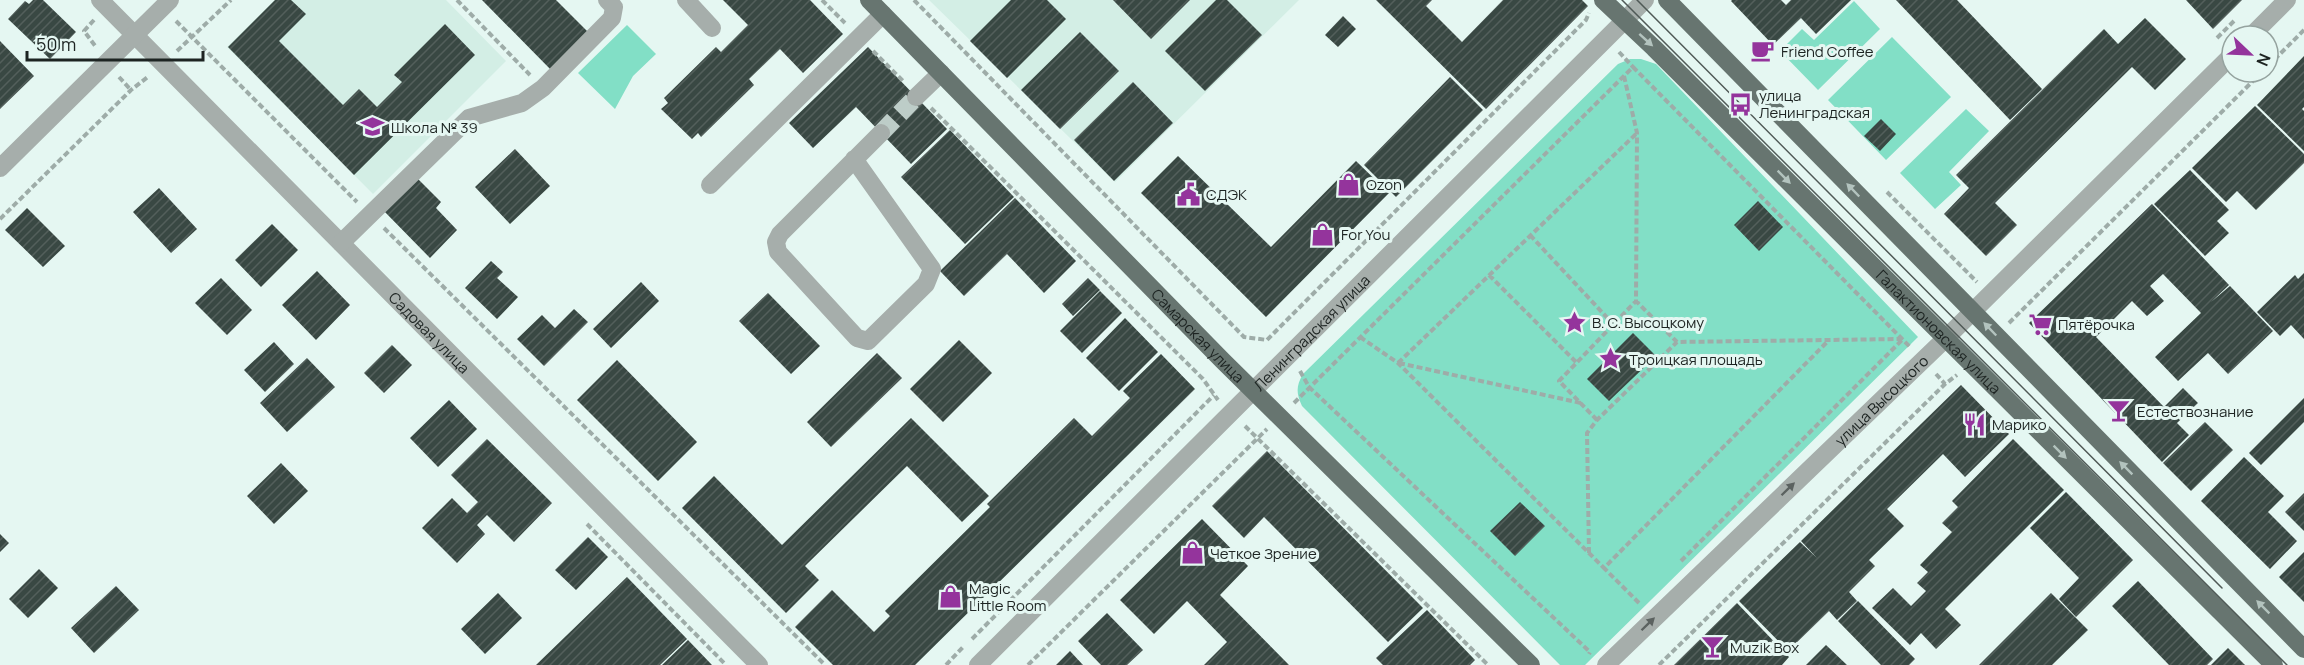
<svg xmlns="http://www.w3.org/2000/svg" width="2304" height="665" viewBox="0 0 2304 665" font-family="Manrope,sans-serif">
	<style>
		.built { fill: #d3eee5 }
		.green { fill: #82dfc6 }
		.building { fill: url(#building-hatch) }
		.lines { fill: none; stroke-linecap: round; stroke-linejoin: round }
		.minor-tunnel { stroke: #bdcdc8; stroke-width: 18; stroke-dasharray: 18 9; stroke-linecap: butt }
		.path { stroke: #9eaca8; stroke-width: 4; stroke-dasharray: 6 3; stroke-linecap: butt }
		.minor { stroke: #a6aeab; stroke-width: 18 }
		.major { stroke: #677570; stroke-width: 18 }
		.tram { stroke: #4f5956; stroke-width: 1.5 }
		.oneway { fill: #b3c3be }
		.oneway2 { fill: #5b6260 }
		.labels { text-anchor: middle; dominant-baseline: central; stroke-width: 6; stroke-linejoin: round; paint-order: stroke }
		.poi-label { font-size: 15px; fill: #1d2422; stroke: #e5f7f2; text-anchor: start }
		.street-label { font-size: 15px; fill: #1d2422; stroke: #e5f7f2 }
	</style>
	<defs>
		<pattern id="building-hatch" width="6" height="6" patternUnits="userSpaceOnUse" patternTransform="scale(1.5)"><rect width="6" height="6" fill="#394843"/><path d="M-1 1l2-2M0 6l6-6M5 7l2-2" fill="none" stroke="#535f5b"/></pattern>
	</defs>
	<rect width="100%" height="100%" fill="#e5f7f2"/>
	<path class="built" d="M275,0H446L506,61L373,194L227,47Z
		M929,0H1299L1115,182Z"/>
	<path class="green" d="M1854,1L1880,29L1818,90L1780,51L1802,29L1814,40Z
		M627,25L656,54L633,76L615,109L578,73Z
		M1892,37L1951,97L1886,160L1828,100Z
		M1630,59H1641L1656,64L1918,337L1585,665H1560L1302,406C1296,393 1296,386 1303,374L1618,64Z
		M1966,109L1989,131L1949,172L1961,185L1935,209L1900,173Z"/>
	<path class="building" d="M33,0H43L76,32L50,59L8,19L25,1L29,4Z
		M275,0H291L306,14L279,41L343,105L359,89L377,107L402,82L394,75L445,24L475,55L354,175L228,47Z
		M482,0H556L591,35L554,73Z
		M723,0H810L843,34L803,73L780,49L749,79L754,85L701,137L698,133L692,139L661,109L668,103L664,98L716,47L721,52L748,25Z
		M1011,0H1047L1066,19L1007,78L970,41Z
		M1113,0H1190L1151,39Z
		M1216,0H1227L1262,35L1205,91L1165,51Z
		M1376,0H1432L1426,6L1462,42L1503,0H1582L1588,6L1486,109Z
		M1732,0H1781L1786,5L1791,0H1851L1816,34L1801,18L1773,45L1731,1Z
		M1896,0H1957L2042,89L2010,120Z
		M2186,0H2242L2213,29Z
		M1343,16L1356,29L1338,47L1325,35Z
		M2145,18L2186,59L2155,90L2132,67L1995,203L2017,225L1986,256L1944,214L1969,188L1956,175L2104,29L2118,44Z
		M1080,32L1119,71L1060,129L1021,90Z
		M0,41L34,76L0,109Z
		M868,47L947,129L911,164L856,107L813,148L789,123Z
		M2304,56V107L2302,109L2304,111V151L2257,105Z
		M1450,77L1483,110L1396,197L1364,165Z
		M1133,82L1173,123L1114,181L1074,140Z
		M2255,106L2304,154V163L2256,210L2237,191L2226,202L2192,168Z
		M1881,119L1896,134L1880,151L1864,136Z
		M950,130L1014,197L965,244L901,177Z
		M515,149L550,186L510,224L475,187Z
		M1178,156L1271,247L1356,161L1389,193L1266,317L1141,193Z
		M2190,170L2229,210L2217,221L2229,233L2205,256L2154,204Z
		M417,178L441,202L436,208L457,230L430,258L383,210Z
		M159,188L197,229L171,253L133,212Z
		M1015,198L1076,261L1044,293L1007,254L964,296L940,271Z
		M1758,201L1783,227L1759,251L1734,225Z
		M2152,204L2229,285L2211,302L2230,286L2273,331L2228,374L2208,353L2178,381L2155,357L2201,313L2163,274L2150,286L2164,301L2147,316L2132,301L2096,337L2164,407L2183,388L2198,403L2177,423L2189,435L2162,462L2029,323Z
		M27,208L65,246L43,267L5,230Z
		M272,224L298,250L261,287L235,260Z
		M491,261L503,272L497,278L518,297L497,319L465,288Z
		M317,271L350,305L316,340L282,305Z
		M2304,273V339L2291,325L2280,336L2257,312L2295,275L2298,279Z
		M221,278L252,310L227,335L195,303Z
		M1088,278L1100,290L1073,316L1062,304Z
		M641,282L659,301L611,348L593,329Z
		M1100,291L1122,313L1082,353L1060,331Z
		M768,293L820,346L791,374L739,321Z
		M574,309L588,322L544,366L517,339L542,315L555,328Z
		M1125,318L1158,352L1119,391L1086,358Z
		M1633,333L1656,356L1609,401L1587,379Z
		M959,340L992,373L943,422L910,389Z
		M274,342L294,364L265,392L244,370Z
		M392,345L412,365L384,393L364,373Z
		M877,353L902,378L831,447L807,422Z
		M1161,354L1195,389L915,665H833L795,627L832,590L874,632L890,616L885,611L990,507L987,504L1074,418L1092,436L1130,398L1123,391Z
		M307,358L335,387L287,432L260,403Z
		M617,360L697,442L658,481L577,400Z
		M1961,385L2009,434L1965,477L1943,454L1887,509L1904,526L1869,560L1875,566L1849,592L1857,601L1837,620L1829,611L1788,651L1739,601L1800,542L1817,558L1801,541Z
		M2304,398V422L2261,465L2249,453Z
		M449,400L477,429L438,467L410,438Z
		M911,418L989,496L962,522L907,466L805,566L819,580L786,613L682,508L714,476L782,545Z
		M2205,422L2233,450L2191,491L2163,463Z
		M487,439L552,503L514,542L487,515L477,525L485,534L457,563L422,528L452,498L467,513L478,502L451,475Z
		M2013,439L2064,490L1945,609L1961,625L1936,649L1921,633L1910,645L1872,608L1893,588L1911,606L1926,591L1917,583L1928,572L1920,565L1952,532L1942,523L1958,507L1952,501Z
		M1267,451L1423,608L1388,642L1264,517L1244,538L1212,506Z
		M2244,457L2284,496L2268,512L2297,541L2270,569L2201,501Z
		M281,463L308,491L274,524L247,496Z
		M2066,492L2133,560L2076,617L2059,599L2079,578L2030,528Z
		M2304,493V531L2285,512Z
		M1520,502L1545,526L1515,556L1490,531Z
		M1202,519L1248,566L1220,595L1289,665H1204L1227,642L1187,601L1154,634L1120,600Z
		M0,534L9,543L0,552Z
		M588,537L608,557L576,590L555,570Z
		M2304,552V602L2279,577Z
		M39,569L58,588L28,618L9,599Z
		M627,577L687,639L660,665H536Z
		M2138,581L2213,659L2207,665H2169L2112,606Z
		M116,586L139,610L94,653L71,628Z
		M498,593L522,618L485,654L461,629Z
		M2051,593L2088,630L2052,665H1979Z
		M1858,601L1915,659L1909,665H1881L1838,621Z
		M1737,603L1789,657L1782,665H1674Z
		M1427,610L1475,660L1470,665H1383L1376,658Z
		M1107,613L1143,650L1127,665H1101L1078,641Z
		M688,640L712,665H662Z
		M1826,645L1847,665H1806Z
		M2228,648L2245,665H2211Z
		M1070,651L1083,665H1056Z"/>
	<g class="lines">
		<path class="minor-tunnel" d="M881,133L916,97"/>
		<path class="path" d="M457,0L530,75
			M822,0L845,23
			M914,0L1244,337L1267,340L1586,20L1589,13
			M94,20L84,31L96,47
			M176,21L357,202
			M2217,38L2235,20
			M177,51L231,0
			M873,51L904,82
			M1619,52L1633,67L1634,66
			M2268,66L2304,30
			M1624,76L1637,133L1636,301L1677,342L1902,339
			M119,77L131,90
			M931,108L1203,379L1218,400
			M1887,192L1977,282
			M0,219L131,90L149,76
			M384,228L825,665
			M1530,235L1613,324
			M1489,275L1576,362
			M2009,323L2262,72
			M1360,337L1398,363L1604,568
			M1398,363L1637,133
			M1399,363L1581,403
			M1300,371L1309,387L1590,652L1589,654
			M1936,374L1945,384
			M1294,403L1633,67L1910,347
			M1597,420L1559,381L1636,301
			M1245,426L1488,665
			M587,524L726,665
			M1589,553L1587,433L1597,420L1677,342
			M1681,561L1902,340
			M1639,603L1604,568L1829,340
			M972,639L1214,395
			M946,665L964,646
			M1028,665L1267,429
			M1659,665L1945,384L1957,375"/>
		<g class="minor">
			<path id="s1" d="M100,0L759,665"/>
			<path d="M686,0L712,28"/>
			<path d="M2251,36L2287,0"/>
			<path d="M916,97L941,73"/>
			<path d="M854,159L932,269L926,284L868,341L857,338L778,252L776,242L780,234L881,133"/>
			<path d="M0,168L170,0"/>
			<path d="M710,185L883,14"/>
			<path d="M341,243L469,118L522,103L543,88L612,18L614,7L607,0"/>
			<path id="s2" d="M978,665L1645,0"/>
			<path id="s3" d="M1606,665L1945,339L2232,55"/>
		</g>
		<g class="major">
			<path id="s4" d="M869,0L1223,361L1531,665"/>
			<path id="s5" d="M1603,0L1654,48L2274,665"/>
			<path d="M1667,0L2304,649"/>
		</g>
		<path class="tram" d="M1622,0L2287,665
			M1637,0L2222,588"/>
	</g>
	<defs><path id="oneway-solid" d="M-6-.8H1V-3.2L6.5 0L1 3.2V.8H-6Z" transform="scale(1.5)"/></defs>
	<g class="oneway">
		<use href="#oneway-solid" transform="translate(1646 40) rotate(42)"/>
		<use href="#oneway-solid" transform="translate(1784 177) rotate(45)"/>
		<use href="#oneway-solid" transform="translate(1853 190) rotate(-134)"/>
		<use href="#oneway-solid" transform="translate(1990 329) rotate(-134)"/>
		<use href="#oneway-solid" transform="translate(2060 452) rotate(45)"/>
		<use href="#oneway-solid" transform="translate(2126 468) rotate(-135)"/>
		<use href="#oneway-solid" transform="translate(2263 607) rotate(-135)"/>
	</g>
	<g class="oneway2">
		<use href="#oneway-solid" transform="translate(1788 489) rotate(-44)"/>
		<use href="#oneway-solid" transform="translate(1648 624) rotate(-44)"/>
	</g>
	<defs>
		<symbol id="cafe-bare" viewBox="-9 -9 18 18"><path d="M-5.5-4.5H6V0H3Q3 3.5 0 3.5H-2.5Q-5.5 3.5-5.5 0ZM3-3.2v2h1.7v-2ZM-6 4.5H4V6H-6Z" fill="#94349c" stroke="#e5f7f2" stroke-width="2.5" paint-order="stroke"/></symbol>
		<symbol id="bus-bare" viewBox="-9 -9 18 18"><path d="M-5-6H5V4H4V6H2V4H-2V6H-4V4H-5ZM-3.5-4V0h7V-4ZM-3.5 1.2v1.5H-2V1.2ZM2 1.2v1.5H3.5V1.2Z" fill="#94349c" stroke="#e5f7f2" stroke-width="2.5" paint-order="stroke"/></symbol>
		<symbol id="school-bare" viewBox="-9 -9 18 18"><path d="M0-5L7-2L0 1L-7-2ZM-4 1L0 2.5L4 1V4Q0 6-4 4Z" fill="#94349c" stroke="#e5f7f2" stroke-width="2.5" paint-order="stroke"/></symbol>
		<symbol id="shop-bare" viewBox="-9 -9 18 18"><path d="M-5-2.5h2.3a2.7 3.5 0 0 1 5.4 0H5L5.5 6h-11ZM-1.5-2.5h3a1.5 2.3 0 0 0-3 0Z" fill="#94349c" stroke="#e5f7f2" stroke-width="2.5" paint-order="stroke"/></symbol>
		<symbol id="civic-bare" viewBox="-9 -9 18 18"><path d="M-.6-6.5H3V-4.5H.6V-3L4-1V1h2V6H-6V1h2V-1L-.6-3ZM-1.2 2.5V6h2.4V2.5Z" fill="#94349c" stroke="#e5f7f2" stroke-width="2.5" paint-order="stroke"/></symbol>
		<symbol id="sight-bare" viewBox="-9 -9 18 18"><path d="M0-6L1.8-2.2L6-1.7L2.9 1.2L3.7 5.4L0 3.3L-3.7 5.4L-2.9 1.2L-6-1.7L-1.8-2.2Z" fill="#94349c" stroke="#e5f7f2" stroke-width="2.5" paint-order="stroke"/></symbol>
		<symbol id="supermarket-bare" viewBox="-9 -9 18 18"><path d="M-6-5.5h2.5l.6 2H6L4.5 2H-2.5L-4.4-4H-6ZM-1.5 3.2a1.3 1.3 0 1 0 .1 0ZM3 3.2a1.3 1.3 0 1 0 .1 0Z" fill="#94349c" stroke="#e5f7f2" stroke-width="2.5" paint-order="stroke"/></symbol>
		<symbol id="bar-bare" viewBox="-9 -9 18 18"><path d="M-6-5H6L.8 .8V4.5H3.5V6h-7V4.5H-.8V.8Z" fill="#94349c" stroke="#e5f7f2" stroke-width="2.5" paint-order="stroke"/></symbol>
		<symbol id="restaurant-bare" viewBox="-9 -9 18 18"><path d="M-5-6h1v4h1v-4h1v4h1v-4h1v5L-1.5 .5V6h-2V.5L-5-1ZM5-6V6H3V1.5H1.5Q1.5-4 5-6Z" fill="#94349c" stroke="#e5f7f2" stroke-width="2.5" paint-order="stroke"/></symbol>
	</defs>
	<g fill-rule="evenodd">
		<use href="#cafe-bare" x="1746" y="34" width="33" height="33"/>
		<use href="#bus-bare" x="1724" y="88" width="33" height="33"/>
		<use href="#school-bare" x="356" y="110" width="33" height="33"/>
		<use href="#shop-bare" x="1332" y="168" width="33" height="33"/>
		<use href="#civic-bare" x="1172" y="178" width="33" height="33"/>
		<use href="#shop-bare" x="1306" y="218" width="33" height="33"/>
		<use href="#sight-bare" x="1558" y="306" width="33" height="33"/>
		<use href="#supermarket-bare" x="2024" y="308" width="33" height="33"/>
		<use href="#sight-bare" x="1594" y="342" width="33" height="33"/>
		<use href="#bar-bare" x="2102" y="394" width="33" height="33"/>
		<use href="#restaurant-bare" x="1958" y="408" width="33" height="33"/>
		<use href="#shop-bare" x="1176" y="536" width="33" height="33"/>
		<use href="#shop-bare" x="934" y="580" width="33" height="33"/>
		<use href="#bar-bare" x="1696" y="630" width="33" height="33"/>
	</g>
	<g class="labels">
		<g class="poi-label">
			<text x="1781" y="51">Friend Coffee</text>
			<text x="1759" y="95">улица<tspan x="1759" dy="17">Ленинградская</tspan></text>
			<text x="391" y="127">Школа № 39</text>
			<text x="1366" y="184">Ozon</text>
			<text x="1206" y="194">СДЭК</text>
			<text x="1341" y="234">For You</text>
			<text x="1592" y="322">В. С. Высоцкому</text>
			<text x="2058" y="324">Пятёрочка</text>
			<text x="1629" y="359">Троицкая площадь</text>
			<text x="2137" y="411">Естествознание</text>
			<text x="1992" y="424">Марико</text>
			<text x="1210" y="553">Четкое Зрение</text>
			<text x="969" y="588">Magic<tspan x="969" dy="17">Little Room</tspan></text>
			<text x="1730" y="647">Muzik Box</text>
		</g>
		<g class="street-label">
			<text stroke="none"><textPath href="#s5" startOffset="472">Галактионовская улица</textPath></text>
			<text stroke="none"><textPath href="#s1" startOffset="468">Садовая улица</textPath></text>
			<text stroke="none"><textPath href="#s2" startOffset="471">Ленинградская улица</textPath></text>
			<text stroke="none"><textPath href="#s4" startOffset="470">Самарская улица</textPath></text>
			<text stroke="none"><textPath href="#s3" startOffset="382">улица Высоцкого</textPath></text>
		</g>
	</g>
	<g transform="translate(2250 54) rotate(113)"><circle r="28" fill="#e5f7f2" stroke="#95a39f" stroke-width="1.5"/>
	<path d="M0-4.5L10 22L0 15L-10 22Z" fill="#94349c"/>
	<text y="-9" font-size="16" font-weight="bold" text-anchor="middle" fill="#1d2422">N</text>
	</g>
	<path d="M27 51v9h176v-9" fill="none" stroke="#1d2422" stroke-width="3"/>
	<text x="36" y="51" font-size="18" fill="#1d2422" stroke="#e5f7f2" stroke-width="4.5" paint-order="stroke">50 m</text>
</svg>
